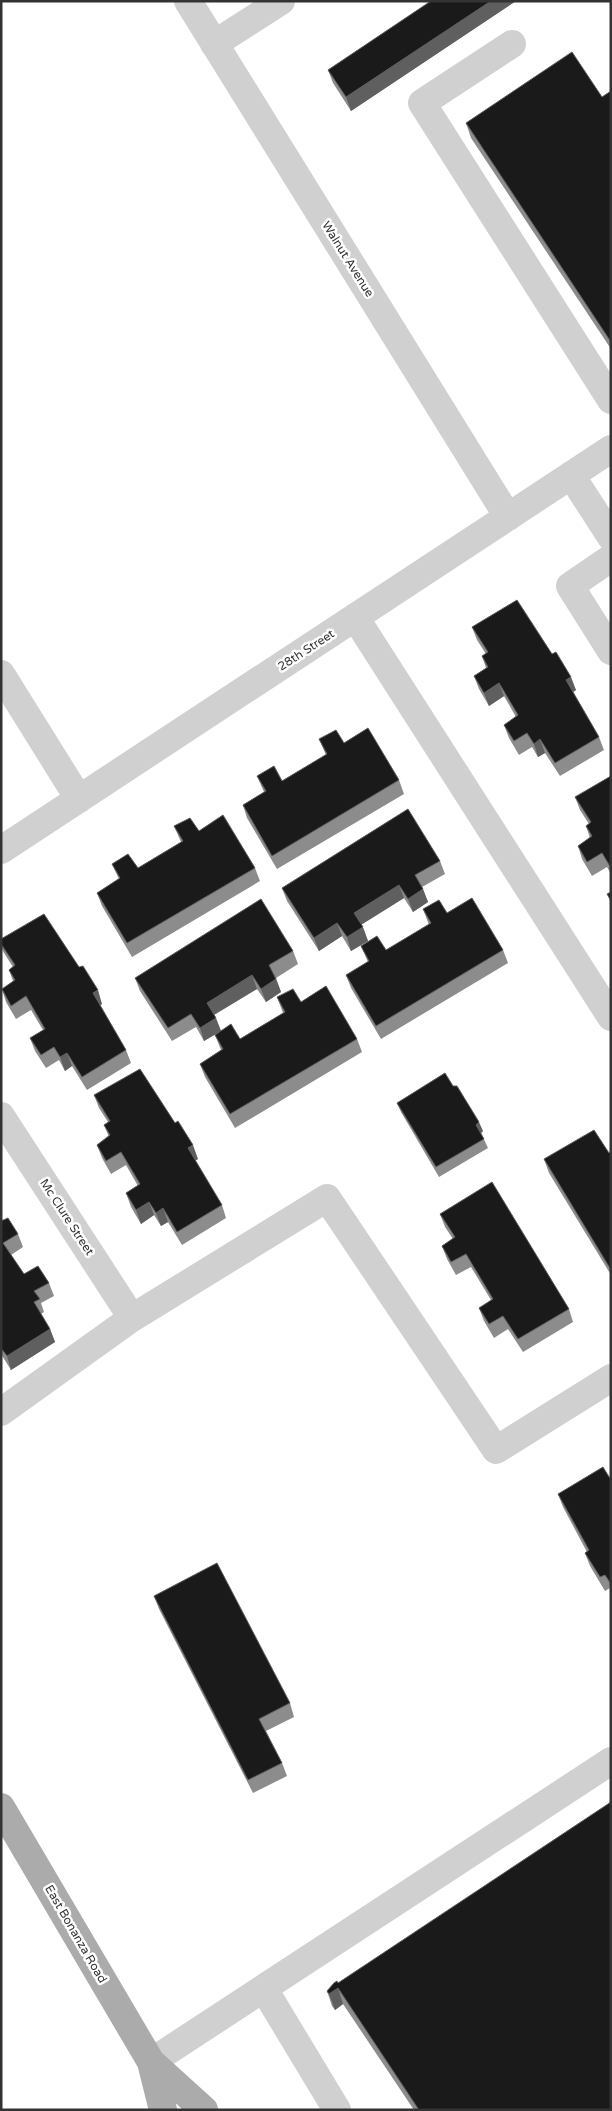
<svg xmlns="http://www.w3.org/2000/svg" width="612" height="2111" viewBox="0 0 612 2111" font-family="'Varela Round',sans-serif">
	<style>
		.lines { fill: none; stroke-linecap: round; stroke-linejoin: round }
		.minor { stroke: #d0d0d0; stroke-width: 28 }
		.major { stroke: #ababab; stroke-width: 28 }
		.wall { fill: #8c8c8c }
		.shaded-wall { fill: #5f5f5f }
		.building { fill: #1a1a1a; stroke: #5f5f5f }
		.labels { text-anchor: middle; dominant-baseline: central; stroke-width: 5; stroke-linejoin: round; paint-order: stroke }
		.street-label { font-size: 12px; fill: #333; stroke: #fff }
	</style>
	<rect width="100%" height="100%" fill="#fff"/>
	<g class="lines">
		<path class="minor" d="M188,1L508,517
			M214,44L281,1
			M512,44L422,103L611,400
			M571,475L611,537
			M611,558L570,586L611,651
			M355,617L611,1017
			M1,674L79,799
			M1,850L611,449
			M1,1116L132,1318
			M1,1412L132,1318L327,1198L496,1450L611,1378
			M264,1989L337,2110
			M151,2062L611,1761"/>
		<path class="major" d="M1,1807L151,2062L163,2110
			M151,2062L204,2110"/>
	</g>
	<path class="wall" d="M431,1H516L351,111L333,83L328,70Z
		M611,91V349L471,138L466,123L602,97Z
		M472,627L552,654L576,690L573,692L599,737L604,750L560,776L545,753L538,757L532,747L519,755L509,738L504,725L516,717L504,696L489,706L479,689L474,676L486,668L482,656L486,654L477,640Z
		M319,739L399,780L404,794L277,869L247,818L243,805L264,792L257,776L282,781L326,755Z
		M611,776V874L607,867L592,876L582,859L578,846L590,838L586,826L589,824L580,810L575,797Z
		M174,826L199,831L255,868L260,881L132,957L102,906L97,893L119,879L112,864L138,868L181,842Z
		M440,861L445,874L422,887L428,902L413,912L404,898L361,925L368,941L351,951L342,936L319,951L287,901L282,888Z
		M423,909L447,913L503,950L508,963L381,1039L351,988L346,975L368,962L361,946L386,950L429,925Z
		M1,939L102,1004L100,1005L126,1050L131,1063L87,1090L72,1066L65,1071L59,1060L46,1068L35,1051L30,1038L43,1030L31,1010L16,1019L6,1002L2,989L13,981L9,970L13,967L4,953L1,947Z
		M293,951L298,964L276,978L281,992L266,1002L257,989L214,1015L221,1031L240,1039L283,1013L277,997L301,1002L357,1039L362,1052L235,1128L205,1077L200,1064L221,1050L215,1035L219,1032L204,1041L196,1027L172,1041L140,991L135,978Z
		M94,1095L198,1159L195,1160L222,1205L226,1218L182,1245L168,1222L161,1226L154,1215L141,1224L131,1207L126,1193L138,1186L126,1165L111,1174L102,1158L97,1145L109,1137L104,1125L108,1122L99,1108Z
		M397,1103L483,1131L481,1133L488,1148L439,1177L401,1112Z
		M611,1152V1275L549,1173L544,1159L609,1153Z
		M440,1214L569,1309L573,1322L523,1352L508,1329L494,1338L484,1321L479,1308L491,1300L471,1267L456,1275L447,1259L442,1246L453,1239L445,1227Z
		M1,1221L18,1234L23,1247L11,1255L24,1274L49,1283L54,1296L41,1303L44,1312L41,1314L50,1329L55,1342L11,1370L1,1354Z
		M611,1480V1590L610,1588L605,1591L590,1566L585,1553L587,1552L563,1507L558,1494Z
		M154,1596L290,1703L294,1717L266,1731L282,1763L287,1776L253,1793L159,1609Z
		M338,1983L611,2110H414L343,2004L335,2010L332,2006L327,1991Z"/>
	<path class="shaded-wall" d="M491,1H516L351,111L346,97Z
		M571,677L576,690L571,693L566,680Z
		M499,683L504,696L489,706L484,693Z
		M540,739L545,753L538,757L534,744Z
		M399,885L404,898L359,926L354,913Z
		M423,889L428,902L413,912L408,899Z
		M337,923L342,936L319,951L314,938Z
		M363,927L368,941L351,951L347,937Z
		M252,975L257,989L212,1016L207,1003Z
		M276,979L281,992L266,1002L261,989Z
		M98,990L102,1004L98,1007L93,993Z
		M216,1018L221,1031L204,1041L200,1028Z
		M67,1053L72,1066L65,1071L60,1057Z
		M479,1122L483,1131L480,1134L476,1125Z
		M193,1145L198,1159L193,1162L188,1148Z
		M149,1202L154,1215L141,1224L136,1210Z
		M163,1208L168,1222L161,1226L156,1213Z
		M50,1329L55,1342L11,1370L7,1356Z
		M338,1988L343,2004L335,2010L329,1994Z"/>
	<path class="building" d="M431,1H491L346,97L328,70Z
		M572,52L602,97L611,91V342L466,123Z
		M517,600L552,654L556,652L571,677L566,680L599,737L555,763L540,739L534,744L527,733L514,741L504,725L518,715L499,683L484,693L474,676L488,667L482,656L488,652L472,627Z
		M368,728L399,780L272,856L243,805L266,791L257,776L274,766L282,781L327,754L319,739L336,730L344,743Z
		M611,776V868L602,853L587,862L578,846L592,836L586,826L591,822L575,797Z
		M408,809L440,861L415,875L423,889L408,899L399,885L354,913L363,927L347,937L337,923L314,938L282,888Z
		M223,815L255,868L127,943L97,893L120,878L112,864L128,854L138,868L183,841L174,826L190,818L199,831Z
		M611,892V901L607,894Z
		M472,898L503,950L376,1026L346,975L369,961L361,946L377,936L386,950L431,923L423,909L439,900L447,913Z
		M261,899L293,951L269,965L276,979L261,989L252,975L207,1003L216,1018L200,1028L191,1014L168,1028L135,978Z
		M44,914L79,967L83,966L98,990L93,993L126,1050L82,1077L67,1053L60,1057L54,1047L41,1055L30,1038L45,1029L26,996L11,1006L2,989L15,980L9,970L15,965L1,944V939Z
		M326,986L357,1039L230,1114L200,1064L223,1049L215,1035L231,1024L240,1039L285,1012L277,997L293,989L301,1002Z
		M140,1069L175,1123L178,1121L193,1145L188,1148L222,1205L177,1232L163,1208L156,1213L149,1202L136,1210L126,1193L140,1184L121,1152L106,1161L97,1145L110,1135L104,1125L110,1121L94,1095Z
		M445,1073L453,1086H457L479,1122L476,1125L484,1139L436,1167L397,1103Z
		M594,1130L609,1153L611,1152V1270L544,1159Z
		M492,1182L569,1309L518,1339L503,1316L489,1324L479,1308L493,1299L466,1254L451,1262L442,1246L455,1237L440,1214Z
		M8,1218L18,1234L3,1243L24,1274L38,1266L49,1283L34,1291L40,1299L34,1302L50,1329L7,1356L1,1348V1221Z
		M603,1467L611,1480V1584L605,1575L600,1577L585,1553L589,1550L558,1494Z
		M217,1563L290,1703L259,1719L282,1763L248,1780L154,1596Z
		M611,1802V2110H419L338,1988L329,1994L327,1991L334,1983L337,1981L338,1983Z"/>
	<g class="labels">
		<g class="street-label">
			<text transform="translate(348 259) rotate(58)">Walnut Avenue</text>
			<text transform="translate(306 650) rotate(-33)">28th Street</text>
			<text transform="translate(67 1217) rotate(57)">Mc Clure Street</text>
			<text transform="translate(76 1934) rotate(60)">East Bonanza Road</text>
		</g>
	</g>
	<rect width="612" height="2111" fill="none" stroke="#333333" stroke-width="5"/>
</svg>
